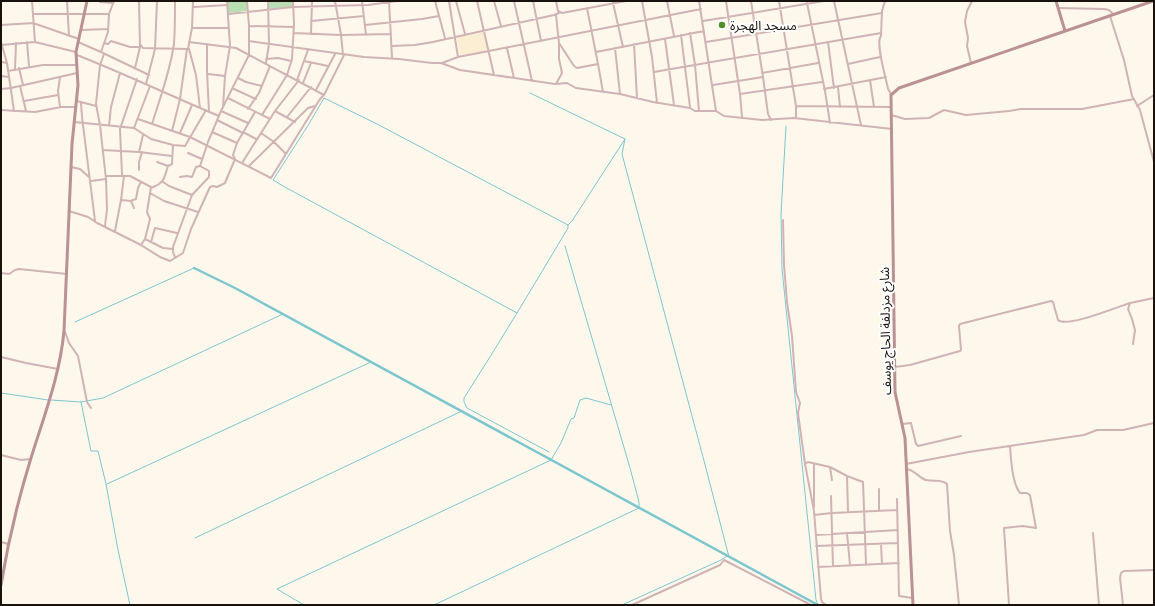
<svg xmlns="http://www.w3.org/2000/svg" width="1155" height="606" viewBox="0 0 1155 606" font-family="Barlow,'Noto Sans Arabic',sans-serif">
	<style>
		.built { fill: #fceed3 }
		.green { fill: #b9deb2 }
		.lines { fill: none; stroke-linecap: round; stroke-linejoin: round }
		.stream { stroke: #7dc6ce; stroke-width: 1 }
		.canal { stroke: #7dc6ce; stroke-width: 2.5 }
		.street { stroke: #cfb3b5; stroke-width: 2 }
		.secondary { stroke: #ba9194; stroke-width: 3 }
		.poi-dot { fill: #508d2c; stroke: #fff; stroke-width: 1.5 }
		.labels { text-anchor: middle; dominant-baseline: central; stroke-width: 4; stroke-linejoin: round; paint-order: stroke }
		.poi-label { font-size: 13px; fill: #17130c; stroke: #fff; text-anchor: start }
		.street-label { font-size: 13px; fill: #17130c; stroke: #fff }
	</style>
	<rect width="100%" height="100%" fill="#fef8ec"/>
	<path class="built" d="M483,32L487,51L460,56L457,37Z"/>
	<path class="green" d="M227,1H247L248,11L228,13Z
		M268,1H293V7L268,9Z"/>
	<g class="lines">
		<path class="stream" d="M530,93L625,139L572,221L568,225
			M786,126L781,214L782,269L816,600L818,605
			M625,139L622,154L703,457L729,557
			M517,313L283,186L273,180L309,124L324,98L377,124L568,225V228C534,285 500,342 464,398V402L467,408L549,452
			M75,322L194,268
			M1,393L48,400
			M51,400L81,402L91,451H98L106,484L118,550L130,605
			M81,402L103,398L283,314
			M107,484L371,362
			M195,538L462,411
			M304,605L277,589L551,460L561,443L571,419L574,418L580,400L586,398L611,405
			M434,605L639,508V502L630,468L565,246
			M622,605L721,560L727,556"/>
		<path class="canal" d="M194,268L235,288L818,605"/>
		<path class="street" d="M32,1L35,42
			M67,1L69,36
			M100,1V2L113,3
			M335,1L341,35L343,55
			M362,1L366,35
			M389,1L392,58
			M435,1L445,38
			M449,1L458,57
			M456,1L465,34
			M477,1L494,75
			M494,1L501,26
			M514,1L532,81
			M533,1L541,41
			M556,1L558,11L562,13L626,1
			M642,1L652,57L657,103
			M667,1L674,36
			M699,1L716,111
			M726,1L740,94L742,117
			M751,1L763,77
			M779,1L796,106V118
			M834,1L861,125
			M885,1L882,11L881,36C875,42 886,78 888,89L891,94
			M613,3L623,47
			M807,3L825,91L830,123
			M194,7L228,5
			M1058,8L1104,9L1109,10L1113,14
			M33,14H109
			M229,14L293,7L368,5L397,1
			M556,15L559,43L574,66L577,68L598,64L587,8
			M1110,16L1124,60L1132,96L1140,110L1154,162
			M311,21L364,16
			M703,21L824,1
			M1,25L33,23L79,39
			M365,25L422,19L439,16
			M249,26L294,27
			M192,28H229
			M81,30L108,29
			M294,33L341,35L391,34
			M690,33L695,65L699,111
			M311,34L312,1
			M681,35L690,107
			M665,39L674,105
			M249,41L364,57L399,59L432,63H441L460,70L555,84L567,83L576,88L620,94L653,102L690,108L695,111H716L724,116L762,120L794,118L892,129
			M1,42L7,63L14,111
			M27,42L29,66
			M78,42L101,52L149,75
			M189,42L236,48L324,95
			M706,42L882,13
			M828,42L834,88
			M104,43L108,44L111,41L130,47H140
			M140,44L143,48L188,49L192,28L193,1
			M207,44V71L209,112
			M634,44L637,98
			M1,45L35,42L76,52
			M392,46L415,45L433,42L554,15L559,13
			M507,48L514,78
			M615,48L620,94
			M189,49L196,75L200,108
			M101,52L108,32L109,14L114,1
			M596,52L704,31
			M104,54L100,65L96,104L100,125L106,179L107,209L105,226
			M77,55C125,74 171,96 219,116
			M266,59L278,58L291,61
			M304,61L328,66
			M1,62L7,63
			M266,63L269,44L268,1
			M442,63L458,57L489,51L701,9
			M971,63L967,46L968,38L965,22L967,11L972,1
			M598,64L603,92
			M848,64L880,57
			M19,68L23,85
			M135,68L140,47L139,1
			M15,69L16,43
			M8,71L43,65H77
			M654,72L881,33
			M762,73L818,63
			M208,74L225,76
			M1,76L9,77
			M238,78L246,82L262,86
			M297,80L308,50
			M870,80L874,107
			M303,83L311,63
			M146,84L155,49L157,1
			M556,84L562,73L559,59V43
			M713,85L763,77L768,114L771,120
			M20,86L26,111
			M838,87L840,107
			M1,89L11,88L77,73
			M234,89L256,99
			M824,89L886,77
			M316,90L335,54
			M740,94L822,82
			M228,98L270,119
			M24,101L58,95
			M77,101L96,106
			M81,103L82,117L95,221
			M796,106L891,107
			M1137,106L1154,95
			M60,107L58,91L60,77
			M223,107L225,76L230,46L227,1
			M248,109L259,93L270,66
			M1,110L35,112L61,107H75
			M221,111L248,123
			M275,111L295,122
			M262,115L287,75L292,59L294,24L293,1
			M891,115L905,119L929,118L944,110L966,115L1009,111L1021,109H1082L1134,99
			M287,117L311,87
			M138,119L190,137L271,178L320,99L324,95L344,55
			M217,120L243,133
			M74,122L134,128L151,139L173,145L185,146L206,110
			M152,124C160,98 170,72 174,44C175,30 175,15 175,1
			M109,126L111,107L120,73
			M134,128L150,86
			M172,131L180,99L187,49
			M212,132L237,143
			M243,132L256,139
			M180,133L192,105
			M261,133L274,142L286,154
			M103,150L139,152L172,156
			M139,152L143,135
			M188,153L202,159
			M157,162L168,166L172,164L173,145
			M242,163L275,111L299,80
			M249,166L308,108L315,106
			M71,167L80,169L89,177
			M139,170V162L142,152
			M122,175L120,129L137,79
			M106,176H130L151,187L147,212L150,219L145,239L141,245
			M180,177L187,176L192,177L196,167L200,166
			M91,181L106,179
			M163,182L169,186L192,195
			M151,188C165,183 164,178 168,166
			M150,193L164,201L198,212
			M121,200L131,201L133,200L136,199L138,188L141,182
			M131,201L134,208
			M69,211L88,217L97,223L141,245L160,257L170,261L183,253L191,229L210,187L213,186L217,187L225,183L235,159L233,155L237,143L255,112
			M783,220L784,265L787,302L792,336L796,392L800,403L798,413L805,464L814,511
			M115,231L121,200L124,176
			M145,239L163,248L173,249
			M151,242L155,228L177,233
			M175,257L173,252V247L192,195L209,177V171L200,166L208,142L221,111L249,55V26L247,1
			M1,273L9,274L15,270L19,269L67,274
			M65,332L69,343L78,356L87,402L91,408
			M1133,344L1135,330L1132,319L1128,309L1130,303L1154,298
			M1,357L26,363L58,369
			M895,367L910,365L960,351L961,350L959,326L960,324L1051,301L1053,302L1058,320C1067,328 1117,307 1130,303
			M902,424L911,423L916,444L918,446L961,436
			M1,455L21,460L31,459
			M805,464L808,462L830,467
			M906,464L969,452L1084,435L1097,430H1123L1154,423
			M907,469C916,471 919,478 926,480C933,482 942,479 947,484L950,531L954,555L959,605
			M847,476L863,482L866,564
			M832,480L830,467L847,476L848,512
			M879,489V510
			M831,496L833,566
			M897,499L899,596L912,598
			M814,507V464
			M814,511L821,599L822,602L826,605
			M814,515L832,513L897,510
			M847,533L850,565
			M1093,533L1099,605
			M816,535L898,530
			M1,542L8,544
			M881,544L882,564
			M816,546L898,543
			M818,567L899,563
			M632,605L720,565L724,560L811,605
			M1009,605L1004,528L1023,526L1036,528L1030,495L1027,493H1020C1012,483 1011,459 1010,446
			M1123,605L1120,578L1121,573L1124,571L1154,570"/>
		<path class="secondary" d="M1056,1L1065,31
			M1,585C8,542 18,500 31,458C44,416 60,375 64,331L72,144L78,85L76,52L87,1
			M913,605L905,438L895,392L891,95L899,88L1153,1"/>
	</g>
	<circle class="poi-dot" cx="722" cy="25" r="4"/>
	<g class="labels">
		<g class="poi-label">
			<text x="730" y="25">مسجد الهجرة</text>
		</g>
		<g class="street-label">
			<text transform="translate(885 331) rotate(-91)">شارع مزدلفة الحاج يوسف</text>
		</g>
	</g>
	<rect width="1155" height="606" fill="none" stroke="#17130c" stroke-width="4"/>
</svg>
